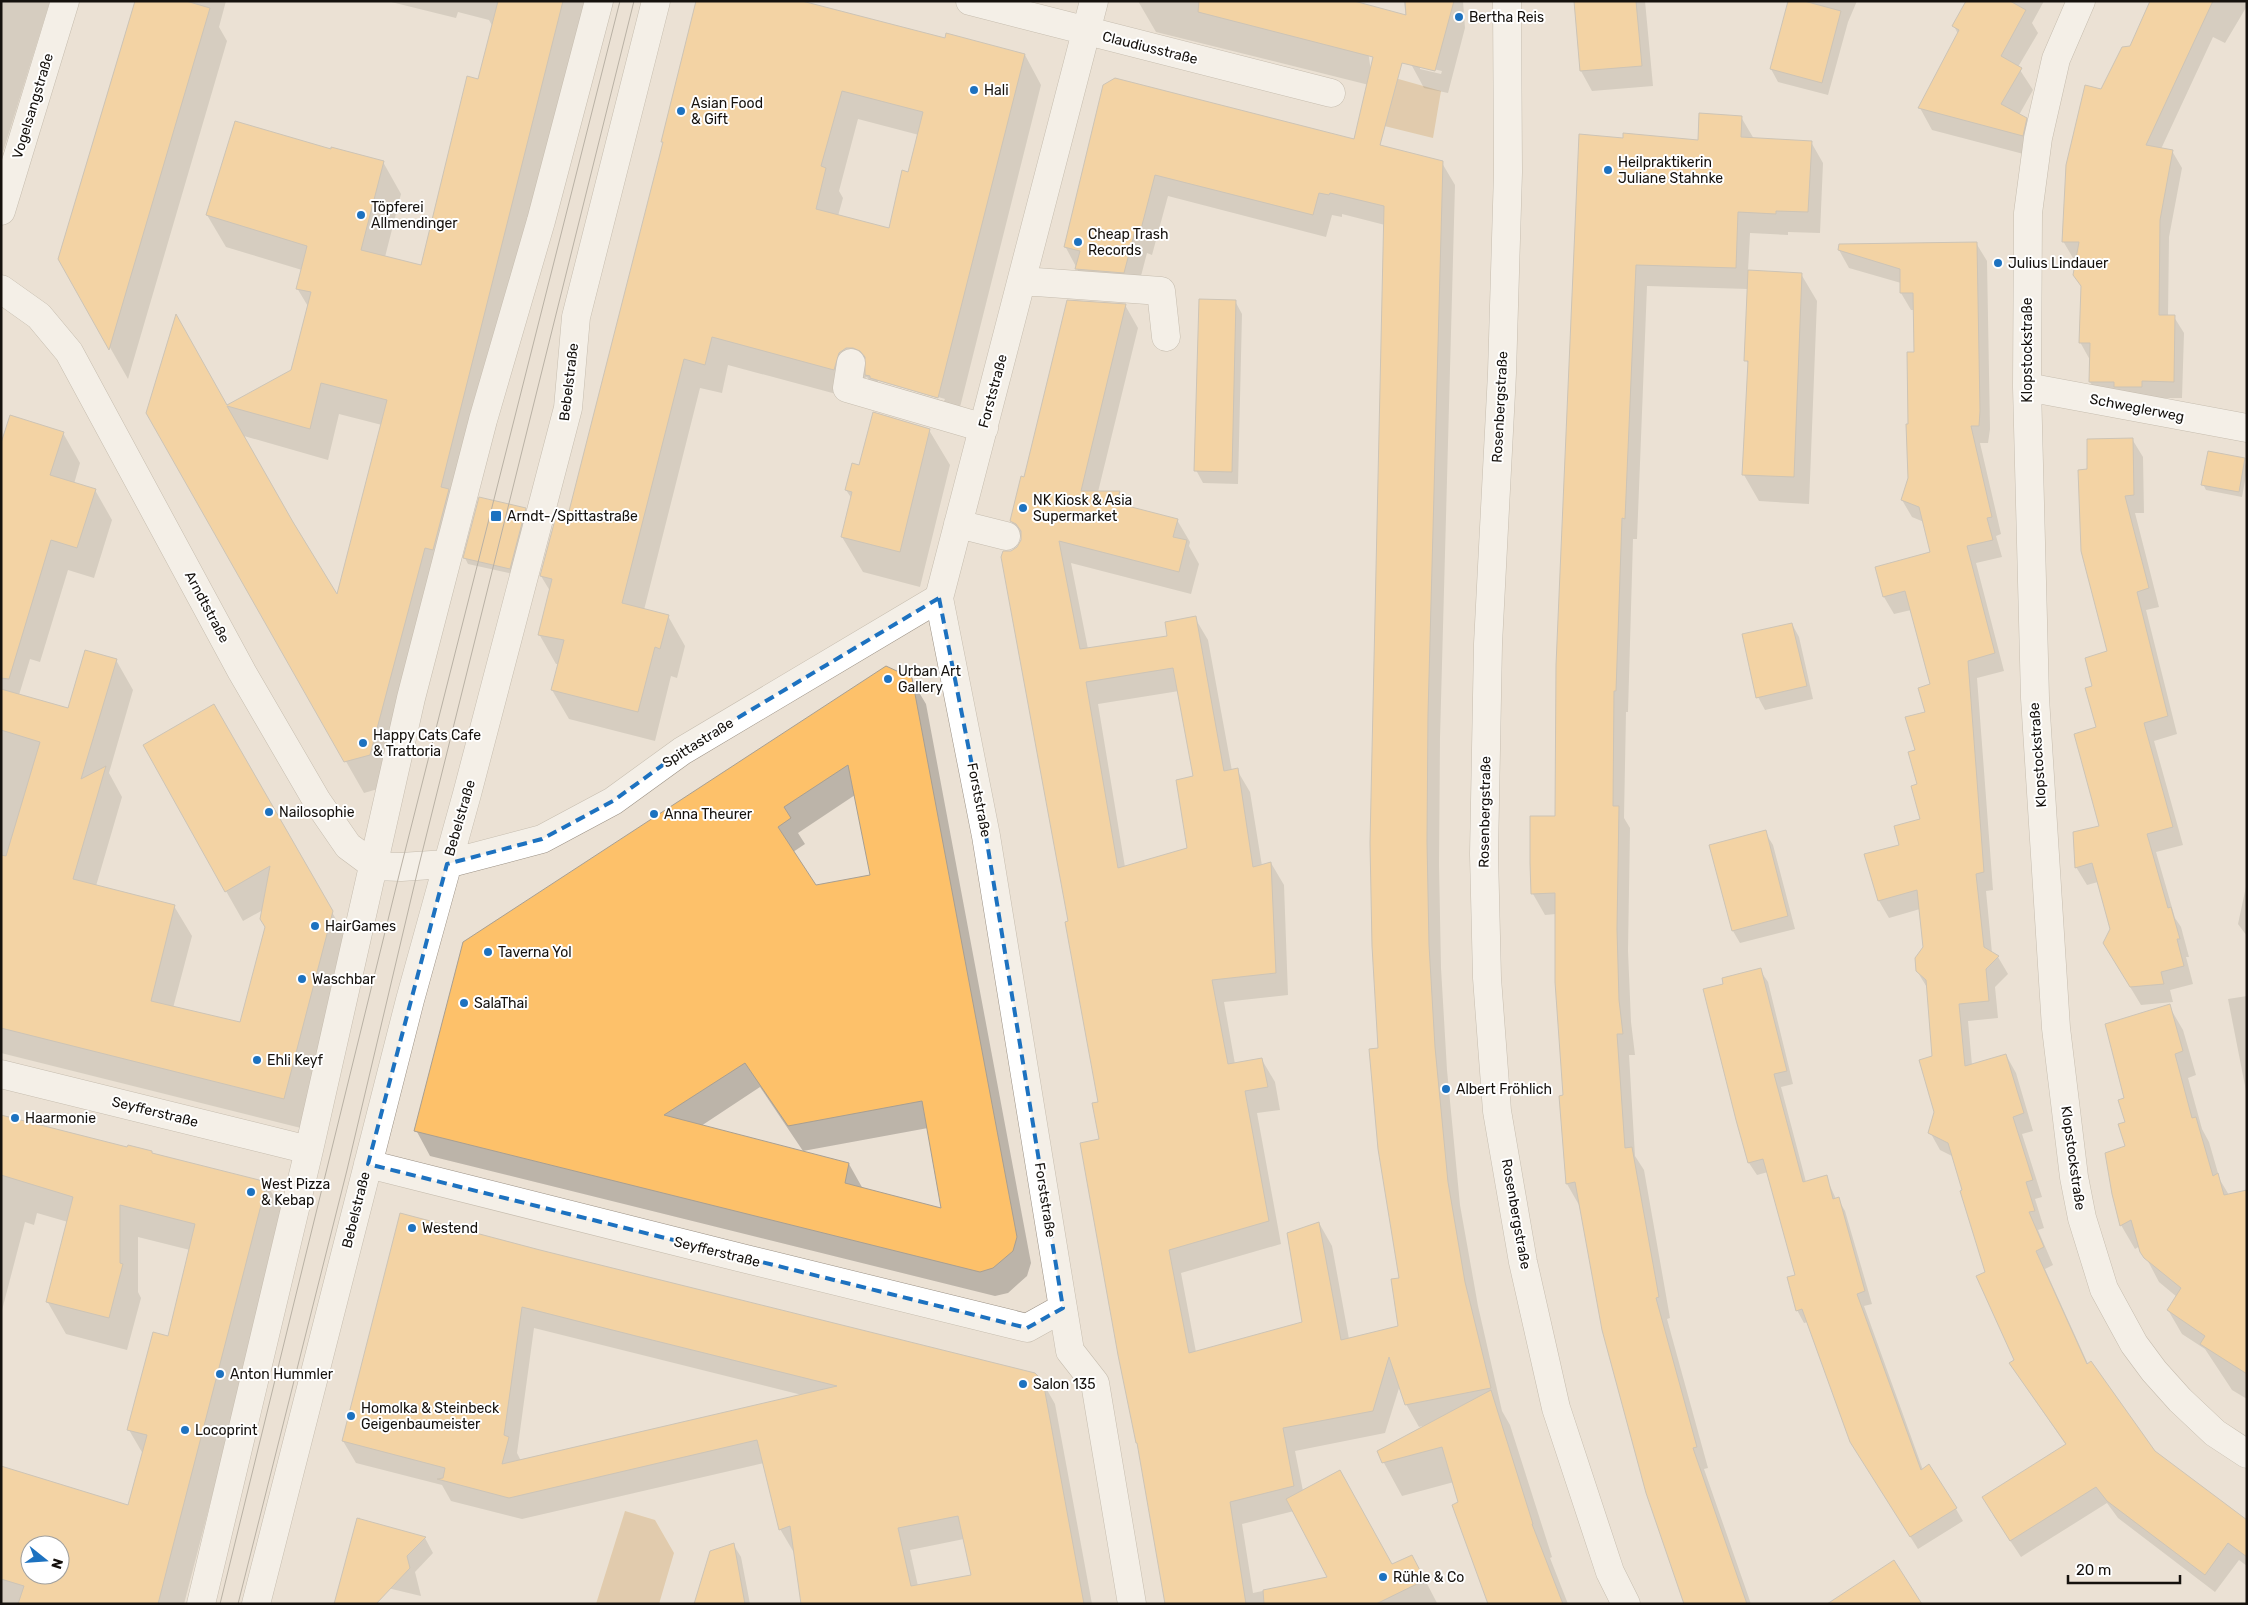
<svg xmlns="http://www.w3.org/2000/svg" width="2248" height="1605" viewBox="0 0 2248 1605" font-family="Rubik,sans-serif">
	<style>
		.green { fill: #d4b07e }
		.shadow { fill: #0003; fill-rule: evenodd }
		.building { fill: #fdc16a; stroke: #a89f92; fill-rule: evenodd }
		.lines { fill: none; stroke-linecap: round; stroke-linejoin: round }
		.minor-casing { stroke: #9a9084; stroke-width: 29 }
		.minor { stroke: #fff; stroke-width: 28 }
		.tram { stroke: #7c756c; stroke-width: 1 }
		.marked { fill: none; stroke: #1d72c0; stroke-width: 4; stroke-dasharray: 10 6; stroke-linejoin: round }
		.poi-dot { fill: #1d72c0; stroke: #fff; stroke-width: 2 }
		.labels { text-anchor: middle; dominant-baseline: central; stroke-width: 4; stroke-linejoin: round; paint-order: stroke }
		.poi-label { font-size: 14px; fill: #15110d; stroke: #fff; text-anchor: start }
		.street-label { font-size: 14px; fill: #15110d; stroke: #fff }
	</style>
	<rect width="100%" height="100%" fill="#ebe1d4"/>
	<path class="green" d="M1370,71L1441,91L1433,138L1360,120Z
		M625,1511L655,1520L674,1553L659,1604H596Z"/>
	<path class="shadow" d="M1,1H50L3,152L5,155L1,165Z
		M135,1H226L219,27L227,41L128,379L59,258Z
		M387,1H589L388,786L364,793L147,413L227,407L292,371L309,308L297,288L302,270L226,247L207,215L332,151L383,162L401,194L385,257L422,266L479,81L493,27L489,20L458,12L456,18ZM339,414L382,425L338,597L298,533L244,436L328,460Z
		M1138,1H1346L1366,36L1373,86L1156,32Z
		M1404,1H1463L1465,28L1448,93L1424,88L1411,64ZM1420,66L1442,71L1441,74L1420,69Z
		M1575,1H1645L1653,86L1592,91L1581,71Z
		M1790,1H1857L1848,22L1828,95L1778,82L1771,69Z
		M1967,1H2044L2032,23L2038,33L2018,67L2033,90L2019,115L2026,119L2038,140L2035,157L1932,130L1920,108L1958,34L1954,26Z
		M2150,1H2247V6L2225,43L2213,37L2161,149L2172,151L2182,168L2169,237L2168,317H2174L2184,333L2182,398H2100L2090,382V360L2080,342L2082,288L2074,274L2077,258H2073L2063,241L2102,91L2131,48Z
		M945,40L1025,55L1041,85L955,427L883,404L867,377L856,382L851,398L728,365L722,393L700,388L644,610L668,616L685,646L677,678L671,676L655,741L569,719L552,690L559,664H556L539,634L550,591L541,576L568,521L664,144L662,142ZM858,119L919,135L909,173L889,230L838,216L843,198L839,191ZM878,379L945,399L944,401L878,382Z
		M1104,86L1442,163L1455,185L1440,738L1439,865L1441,968L1447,1070L1460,1205L1478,1306L1502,1411L1510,1425L1552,1557L1550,1558L1568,1604H1490L1454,1482L1402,1496L1378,1452L1427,1425L1419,1427L1406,1404L1400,1385L1385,1433L1295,1451L1303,1491L1392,1566L1424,1578L1437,1603L1167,1604L1100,1140L1099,1103L1011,552L1018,548L1022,539L1011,521L1025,478L1125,305L1138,328L1098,492H1119L1128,507L1177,520L1190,542L1189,546L1199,564L1191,594L1071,563L1088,649L1168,637L1195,618L1208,640L1232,771L1237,770L1250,792L1262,866L1271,863L1284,885L1288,995L1224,1002L1235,1064L1262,1060L1275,1082L1280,1110L1257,1113L1281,1244L1181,1273L1196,1352L1304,1323L1319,1223L1332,1246L1349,1339L1399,1327L1400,1279L1380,1050L1385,225L1342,214V217L1332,215L1326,237L1168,196L1152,255L1147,253L1136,295L1089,291L1065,246ZM1179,691L1195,777L1189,849L1125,867L1098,704ZM1294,1511L1329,1577L1253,1593L1242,1524Z
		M1741,117L1754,139L1811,142L1823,163L1820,233L1788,232V235L1750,233L1748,271L1801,274L1817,301L1809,504L1759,501L1744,475L1749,365L1746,360L1748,289L1647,286L1637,539H1633L1628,712H1626L1624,818L1630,828L1628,951L1631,1022L1635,1055H1629L1635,1156L1644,1170L1670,1318L1667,1319L1708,1468L1704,1469L1751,1604H1685L1579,1205L1567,1184L1560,1097L1565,1096L1556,914L1545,915L1533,894L1556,817L1624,140L1700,142Z
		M1976,243L1987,261L1990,429L1988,443H1980L2001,534L1996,536L2002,557L1976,563L2004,671L1977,678L1993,890L1986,891L1992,953L1998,957L2008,974L1995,987L1998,1018L1968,1021L1972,1065L2006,1055L2016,1073L2033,1131L2022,1134L2042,1197L2035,1199L2044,1228L2038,1230L2053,1265L2045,1269L2088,1364L2154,1452L2247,1522V1566L2239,1560L2215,1592L2118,1518L2107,1503L2021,1557L1993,1515L2066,1445L2010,1364L2015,1360L1986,1273L1954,1157L1940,1150L1930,1132L1936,1112L1934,1057L1928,989L1917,971L1924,947L1920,909L1889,918L1879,901L1900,845L1921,820L1916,751L1931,685L1911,610L1894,614L1884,597L1876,568L1931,553L1924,522L1912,517L1902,500L1909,478V425L1915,353L1914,310H1911L1901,293V283L1849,268L1839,250Z
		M1235,301L1242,314L1238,484L1203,483L1196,470Z
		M929,430L950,465L920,587L863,572L842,537L852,499L846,490L860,466Z
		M63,433L80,463L74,484L95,490L112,520L94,578L68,570L40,662L30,659L19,695L69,710L116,660L133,690L109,773L122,797L96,886L174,906L192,936L173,1008L241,1024L266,928L263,910L243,921L226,891L214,706L349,942L301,1128L1,1053V447Z
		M2132,439L2143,457L2144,513H2135L2159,607L2146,610L2177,734L2154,741L2183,845L2156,852L2175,918L2181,927L2189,957H2186L2193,984L2170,990L2173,1002L2141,1005L2115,962L2111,929L2098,882L2087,885L2076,867L2100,827L2098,728L2094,687L2109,652L2088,470Z
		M2244,459L2247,470L2242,497L2206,490L2203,484Z
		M525,509L528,515L513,574L468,564L465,558Z
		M1792,624L1799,637L1813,699L1765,710L1758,697Z
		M911,679L926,704L1031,1263L1027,1276L1008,1293L995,1296L430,1156L416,1130ZM855,795L871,876L815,887L793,852L805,844L798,833ZM760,1087L803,1151L928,1128L942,1209L863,1189L849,1164L701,1126Z
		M1765,832L1773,845L1795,929L1740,943L1733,931Z
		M2247,882V936L2238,924Z
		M1760,970L1768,982L1793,1084L1781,1087L1806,1182L1826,1177L1836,1199H1838L1845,1211L1872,1304L1864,1306L1923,1470L1956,1509L1963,1521L1918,1549L1859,1455L1808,1322L1804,1323L1797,1310L1796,1276L1768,1172L1757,1175L1749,1163L1705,990L1725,985Z
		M2247,996V1096L2228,999Z
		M2169,1006L2183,1030L2196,1075L2188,1078L2202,1129L2209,1142L2220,1180L2229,1195L2247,1265V1399L2232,1390L2205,1349L2182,1334L2168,1310L2177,1297L2159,1282L2140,1246L2135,1249L2121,1225L2127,1147L2126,1099Z
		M1,1116L266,1183L285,1215L184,1604H1V1468L128,1507L143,1454L129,1430L169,1337L190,1250L138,1237V1292L141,1298L127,1350L66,1334L47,1301L68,1222L37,1213L34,1225L25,1222L1,1314ZM30,1545H60V1575H30Z
		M401,1215L1042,1381L1055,1404L1092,1604H813L795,1550L793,1551L780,1529L764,1463L522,1519L451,1501L442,1485L356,1463L343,1441ZM534,1328L802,1395L521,1461L517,1453ZM964,1539L972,1576L918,1586L910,1550Z
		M359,1517L361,1521L425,1538L433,1553L415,1572L421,1596L375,1585L377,1604H335Z
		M733,1544L741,1557L750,1604H695Z"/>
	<path class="building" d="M135,1H186L210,8L109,350L58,259Z
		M498,1H563L441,487L449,489L433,550L425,548L370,755L344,762L146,413L176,314L227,405L291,370L311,292L296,289L307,246L206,215L235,121L331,149V147L384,161L361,250L421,265L467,76L478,79ZM321,383L387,400L337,594L293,522L227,406L310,429Z
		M696,1H802L945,38L946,33L1025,54L938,398L870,378V376L865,375V357L860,351L853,348H846L839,353L834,370L712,337L705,365L684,359L622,603L669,615L660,649L655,647L638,712L551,690L564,640L538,635L552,579L540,576L556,516L567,519L663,142H661ZM842,91L923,112L908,172L902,170L889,228L816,209L826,168L821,166Z
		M1199,1H1354L1406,15L1405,1H1454L1435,71L1402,63L1380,145L1443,161L1428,714L1427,841L1429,945L1435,1047L1448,1182L1465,1282L1491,1388L1405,1405L1389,1357L1373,1411L1283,1428L1294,1486L1230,1502L1246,1604H1165L1137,1443H1136L1118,1355L1080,1143L1099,1139L1092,1103L1098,1102L1065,922L1068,921L1001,557L1003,551H1011L1017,547L1021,540V531L1016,524L1010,521L1021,476L1024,477L1067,300L1126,304L1081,491H1120L1116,503L1178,519L1173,537L1187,540L1179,572L1059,541L1080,649L1167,636L1165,622L1196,616L1224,771L1238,768L1253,867L1271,862L1276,973L1212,980L1228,1064L1262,1058L1268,1087L1245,1091L1269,1221L1169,1250L1189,1353L1302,1322L1287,1233L1319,1222L1341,1340L1398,1326L1391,1279L1399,1278L1378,1149L1369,1049L1378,1048L1372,946L1370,843L1384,206L1330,193L1329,195L1319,193L1313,215L1155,175L1140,233L1135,231L1124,273L1075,269L1080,251L1064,247L1103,85L1115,78L1354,139L1373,57L1198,12ZM1173,668L1193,776L1176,780L1187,848L1118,868L1086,682Z
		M1574,1H1636L1642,66L1580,71Z
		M1788,1H1804L1841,11L1822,83L1770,69Z
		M1966,1H2010L2026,10L2001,56L2022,68L2001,104L2027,118L2023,136L1918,108L1959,30L1952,26Z
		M2150,1H2213L2146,145L2173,150L2160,220L2159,315H2175L2174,382L2142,381V387H2114V382H2089L2090,343H2079L2081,286L2073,275L2079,242H2062L2066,165L2085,85L2101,89L2122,47L2130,46Z
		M1699,113L1742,116L1741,137L1812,141L1808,212L1776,211V214L1738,212L1736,268L1636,265L1625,519L1622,518L1616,691H1614L1613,806H1619L1617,929L1619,1000L1623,1034H1617L1625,1148L1632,1147L1659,1297L1656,1298L1697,1447L1693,1448L1747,1604H1684L1646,1493L1602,1330L1575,1182L1566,1184L1559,1096L1563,1095L1555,982V893L1531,894L1530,863V816H1555L1556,665L1579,134L1623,138V133L1698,140Z
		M1977,242L1980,411L1979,426H1971L1992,517L1987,518L1993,540L1967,546L1995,653L1968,661L1984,872L1976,874L1984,947L1999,956L1986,969L1989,1001L1959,1004L1965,1066L2006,1054L2024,1113L2013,1117L2033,1180L2026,1182L2035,1211L2029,1212L2044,1247L2036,1251L2087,1364L2091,1361L2155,1451L2247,1520V1557L2228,1543L2205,1575L2107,1501L2096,1487L2010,1541L1982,1497L2066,1444L2009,1363L2014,1360L1976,1276L1985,1272L1960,1191L1962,1190L1948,1143L1928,1133L1934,1112L1919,1060L1932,1056L1926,980L1916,971L1915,958L1923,947L1917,890L1878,901L1864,854L1899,845L1894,826L1920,819L1911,786L1917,784L1908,752L1915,750L1905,717L1925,712L1918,688L1930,684L1905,591L1883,597L1875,567L1930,552L1919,507L1901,500L1908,478L1906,424H1908L1907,352H1914L1913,293H1900V269L1838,250L1839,244Z
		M1748,270L1802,273L1794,477L1742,475L1748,361H1744Z
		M1199,299L1236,300L1232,472L1194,471Z
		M873,412L930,429L900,552L841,537L852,492L845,490L852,463L859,465Z
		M10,415L64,432L50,475L96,489L77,548L51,540L9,679L1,678V443Z
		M2133,438L2134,495L2125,496L2149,588L2137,592L2168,716L2144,723L2173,827L2147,834L2168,908L2171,907L2180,939H2177L2184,966L2161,972L2164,984L2130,987L2103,943L2110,929L2092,863L2075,868L2073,832L2099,826L2074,734L2096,727L2085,688L2092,686L2085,658L2107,651L2081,551L2078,470L2087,469V439Z
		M2208,451L2245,458L2239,492L2201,485Z
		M479,497L526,508L510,569L463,558Z
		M1792,623L1807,686L1756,698L1742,634Z
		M85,650L117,659L81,779L106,766L73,879L175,905L151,1001L240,1022L265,927L260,919L270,866L225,892L143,745L214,704L333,911L284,1099L1,1028V855L6,856L40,742L1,730V689L68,708Z
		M886,666L912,678L1017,1237L1013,1251L993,1268L980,1272L414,1131L463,942ZM848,765L870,875L816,885L778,827L791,818L784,807ZM745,1063L788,1126L922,1101L941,1208L845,1183L849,1163L664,1115Z
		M1766,830L1788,916L1732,931L1709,845Z
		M1761,968L1787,1071L1774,1074L1803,1182L1827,1175L1833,1199L1839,1197L1865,1291L1857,1294L1921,1470L1929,1464L1957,1508L1910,1537L1850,1442L1802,1309L1796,1311L1787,1277L1795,1275L1763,1159L1748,1163L1736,1120L1703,989L1723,984L1722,978Z
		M2170,1004L2183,1051L2175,1054L2192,1118L2196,1117L2213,1176L2218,1173L2224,1195L2247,1190V1374L2200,1344L2205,1336L2167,1310L2181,1288L2144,1258L2140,1252L2131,1220L2120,1226L2112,1194L2105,1153L2125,1146L2118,1124L2125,1122L2118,1100L2124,1098L2105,1024Z
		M1,1115L127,1147L128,1145L152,1151V1153L267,1182L158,1604H18L24,1586L1,1579V1466L128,1505L147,1435L127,1430L153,1332L168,1336L195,1224L120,1205V1263L123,1264L109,1318L46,1302L73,1197L1,1175ZM30,1545H60V1575H30Z
		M400,1213L540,1250L1035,1373L1043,1381L1084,1604H801L790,1526L779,1530L757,1440L509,1498L437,1479L443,1478L445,1468L342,1441ZM522,1307L636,1336L837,1386L502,1464L509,1437L504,1435ZM958,1516L971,1575L911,1586L898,1528Z
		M1491,1390L1533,1524H1532L1563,1604H1488L1452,1505L1458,1502L1442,1447L1382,1463L1377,1451Z
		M1340,1470L1392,1564L1412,1555L1425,1580L1376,1604H1264L1263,1590L1327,1577L1286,1499Z
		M357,1518L426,1537L407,1556L410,1568L376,1604H334Z
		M734,1543L745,1604H694L710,1551Z
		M1894,1560L1922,1604H1827Z"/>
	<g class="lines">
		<defs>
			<path id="minor" d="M970,1L1331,93
				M1094,1L939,598L986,836L1070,1351L1095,1383L1132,1604
				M1507,1L1508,172L1502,373L1488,644L1484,854L1487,978L1497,1111L1523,1262L1556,1408L1610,1572L1626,1604
				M2081,1L2056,59L2038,138L2028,213L2027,387L2035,698L2056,1028L2074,1177L2082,1218L2104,1289L2134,1344L2154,1371L2180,1400L2215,1433L2247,1454
				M1,211L65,1
				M1022,281L1161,291L1166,337
				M1,289L39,316L69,352L242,672L317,801L348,846L375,866L401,867L447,864L542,839L613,801L682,751L939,598
				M851,363L847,388L984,428
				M2027,387L2247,428
				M958,524L1006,536
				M1,1074L309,1150
				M368,1164L746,1259L1027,1328L1063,1308
				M201,1604L309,1150L411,698L483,420L541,221L599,1
				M256,1604L410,1000L467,794L568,408L576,317L656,1"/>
		</defs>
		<use href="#minor" class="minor-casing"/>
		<use href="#minor" class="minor"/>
		<path class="tram" d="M220,1604L401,867L620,1
			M238,1604L347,1170L419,865L634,1"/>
	</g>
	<path d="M0 0H2248V1605H0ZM939,598L986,836L1063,1308L1027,1328L368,1164L447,864L542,839L613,801L682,751Z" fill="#ebe1d4" fill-opacity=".55" fill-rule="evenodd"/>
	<path class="marked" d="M939,598L986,836L1063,1308L1027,1328L368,1164L447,864L542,839L613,801L682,751Z"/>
	<g class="poi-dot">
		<circle cx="1459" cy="17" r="5"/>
		<circle cx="974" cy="90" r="5"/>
		<circle cx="681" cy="111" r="5"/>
		<circle cx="1608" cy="170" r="5"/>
		<circle cx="361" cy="215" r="5"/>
		<circle cx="1078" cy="242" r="5"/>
		<circle cx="1998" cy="263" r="5"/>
		<circle cx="1023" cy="508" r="5"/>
		<rect x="490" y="510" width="12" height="12" rx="2.5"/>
		<circle cx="888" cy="679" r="5"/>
		<circle cx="363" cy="743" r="5"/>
		<circle cx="269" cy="812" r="5"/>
		<circle cx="654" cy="814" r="5"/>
		<circle cx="315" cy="926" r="5"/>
		<circle cx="488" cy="952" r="5"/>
		<circle cx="302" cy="979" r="5"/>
		<circle cx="464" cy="1003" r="5"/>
		<circle cx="257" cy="1060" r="5"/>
		<circle cx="1446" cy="1089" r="5"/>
		<circle cx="15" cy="1118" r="5"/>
		<circle cx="251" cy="1192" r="5"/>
		<circle cx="412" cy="1228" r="5"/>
		<circle cx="220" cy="1374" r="5"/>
		<circle cx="1023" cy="1384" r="5"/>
		<circle cx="351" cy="1416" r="5"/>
		<circle cx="185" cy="1430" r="5"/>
		<circle cx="1383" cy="1577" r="5"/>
	</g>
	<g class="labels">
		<g class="poi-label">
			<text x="1469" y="17">Bertha Reis</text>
			<text x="984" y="90">Hali</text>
			<text x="691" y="103">Asian Food<tspan x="691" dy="16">&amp; Gift</tspan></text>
			<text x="1618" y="162">Heilpraktikerin<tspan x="1618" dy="16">Juliane Stahnke</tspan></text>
			<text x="371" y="207">Töpferei<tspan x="371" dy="16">Allmendinger</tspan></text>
			<text x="1088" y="234">Cheap Trash<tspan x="1088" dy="16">Records</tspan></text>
			<text x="2008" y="263">Julius Lindauer</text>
			<text x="1033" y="500">NK Kiosk &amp; Asia<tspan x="1033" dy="16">Supermarket</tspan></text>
			<text x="507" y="516">Arndt-/Spittastraße</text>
			<text x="898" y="671">Urban Art<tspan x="898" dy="16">Gallery</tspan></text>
			<text x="373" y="735">Happy Cats Cafe<tspan x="373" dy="16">&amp; Trattoria</tspan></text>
			<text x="279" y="812">Nailosophie</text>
			<text x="664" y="814">Anna Theurer</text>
			<text x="325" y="926">HairGames</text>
			<text x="498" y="952">Taverna Yol</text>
			<text x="312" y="979">Waschbar</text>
			<text x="474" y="1003">SalaThai</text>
			<text x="267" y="1060">Ehli Keyf</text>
			<text x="1456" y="1089">Albert Fröhlich</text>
			<text x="25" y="1118">Haarmonie</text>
			<text x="261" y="1184">West Pizza<tspan x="261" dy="16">&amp; Kebap</tspan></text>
			<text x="422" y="1228">Westend</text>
			<text x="230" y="1374">Anton Hummler</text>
			<text x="1033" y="1384">Salon 135</text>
			<text x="361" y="1408">Homolka &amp; Steinbeck<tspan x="361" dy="16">Geigenbaumeister</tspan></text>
			<text x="195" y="1430">Locoprint</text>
			<text x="1393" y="1577">Rühle &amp; Co</text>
		</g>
		<g class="street-label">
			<text transform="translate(1150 48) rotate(14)">Claudiusstraße</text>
			<text transform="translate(33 106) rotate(-73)">Vogelsangstraße</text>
			<text transform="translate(2027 350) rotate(-90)">Klopstockstraße</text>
			<text transform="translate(569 382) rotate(-83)">Bebelstraße</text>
			<text transform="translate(993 391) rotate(-75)">Forststraße</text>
			<text transform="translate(1500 407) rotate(-87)">Rosenbergstraße</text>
			<text transform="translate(2137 408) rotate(11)">Schweglerweg</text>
			<text transform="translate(207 607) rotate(62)">Arndtstraße</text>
			<text transform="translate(698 743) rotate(-32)">Spittastraße</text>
			<text transform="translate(2038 755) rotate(-94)">Klopstockstraße</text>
			<text transform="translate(979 800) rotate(79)">Forststraße</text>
			<text transform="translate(1485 812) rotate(-89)">Rosenbergstraße</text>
			<text transform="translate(460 818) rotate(-74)">Bebelstraße</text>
			<text transform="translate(155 1112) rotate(14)">Seyfferstraße</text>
			<text transform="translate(2073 1158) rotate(82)">Klopstockstraße</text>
			<text transform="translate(1045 1200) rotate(81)">Forststraße</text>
			<text transform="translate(356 1210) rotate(-76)">Bebelstraße</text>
			<text transform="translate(1516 1214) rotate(80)">Rosenbergstraße</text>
			<text transform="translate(717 1252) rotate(14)">Seyfferstraße</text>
		</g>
	</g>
	<rect width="2248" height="1605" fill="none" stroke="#15110d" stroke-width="5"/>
	<g transform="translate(45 1560) rotate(107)"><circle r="24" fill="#ffffff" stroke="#a1a09e"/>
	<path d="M0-4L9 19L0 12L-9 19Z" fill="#1d72c0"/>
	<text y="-8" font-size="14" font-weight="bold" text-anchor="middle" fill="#15110d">N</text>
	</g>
	<path d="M2068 1575v8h112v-8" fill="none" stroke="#15110d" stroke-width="2.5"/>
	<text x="2076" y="1575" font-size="15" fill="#15110d" stroke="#ffffff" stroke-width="4" paint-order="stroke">20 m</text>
</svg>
